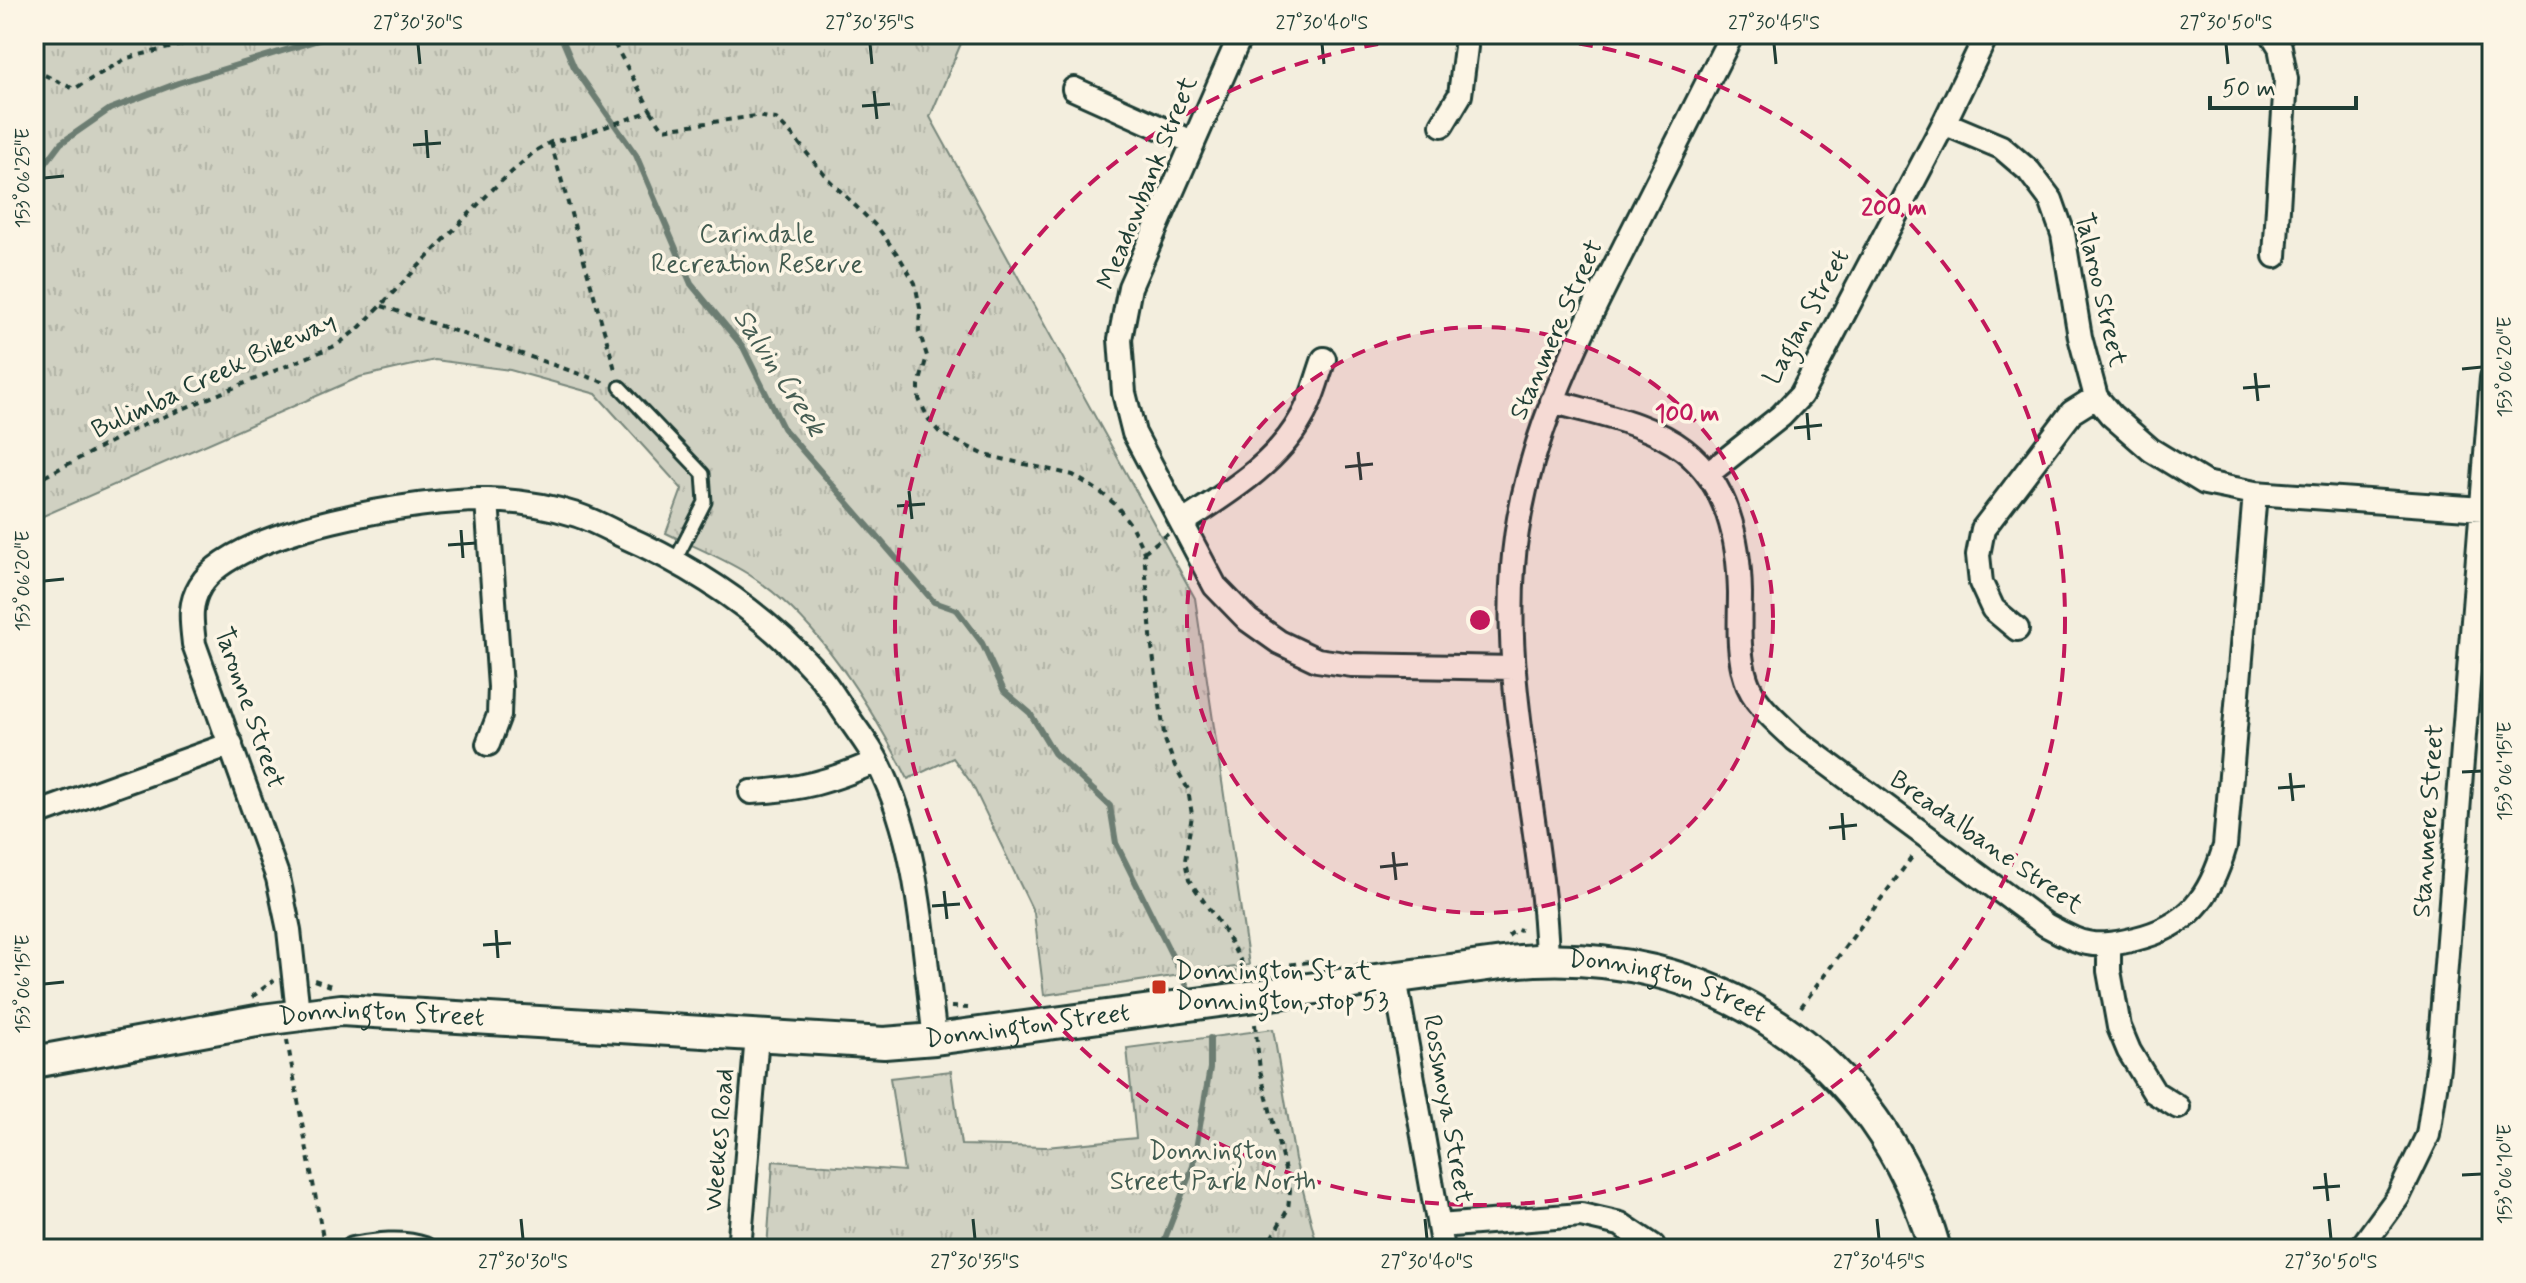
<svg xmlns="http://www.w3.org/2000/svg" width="2526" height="1283" viewBox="0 0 2526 1283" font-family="Mynerve,sans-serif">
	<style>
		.grass { fill: url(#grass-tufts); stroke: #78877b; stroke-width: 2 }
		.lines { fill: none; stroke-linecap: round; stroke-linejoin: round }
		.stream { stroke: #6c7d72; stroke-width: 6 }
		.lane-casing { stroke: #1f3d34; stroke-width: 17 }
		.street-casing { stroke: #1f3d34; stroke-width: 28 }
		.secondary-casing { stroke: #1f3d34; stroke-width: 36 }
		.path { stroke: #1f3d34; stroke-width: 4; stroke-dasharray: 6 6; stroke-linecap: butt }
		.lane { stroke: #fcf5e5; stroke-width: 11 }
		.street { stroke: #fcf5e5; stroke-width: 22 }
		.secondary { stroke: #fcf5e5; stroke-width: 30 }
		.ticks { fill: none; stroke: #1f3d34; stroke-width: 3 }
		.ring { fill: none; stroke: #c2185b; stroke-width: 4; stroke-dasharray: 14 10 }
		.poi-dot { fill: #c8321e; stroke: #fcf5e5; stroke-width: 3 }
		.labels { text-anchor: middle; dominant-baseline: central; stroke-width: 7; stroke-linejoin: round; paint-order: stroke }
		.street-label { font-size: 26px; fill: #1f3d34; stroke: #fcf5e5 }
		.park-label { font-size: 26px; fill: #425b50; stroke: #fcf5e5 }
		.poi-label { font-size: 26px; fill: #1f3d34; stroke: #fcf5e5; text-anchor: start }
		.water-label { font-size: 28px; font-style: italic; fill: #465d53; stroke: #fcf5e5 }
		.centre { fill: #c2185b; stroke: #fcf5e5; stroke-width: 4 }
		.ring-label { font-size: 24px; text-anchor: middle; font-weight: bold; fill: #c2185b; stroke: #fcf5e5; stroke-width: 7; stroke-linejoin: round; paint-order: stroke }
		.neatline { fill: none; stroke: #1f3d34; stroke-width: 3 }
		.ticks-label { font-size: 20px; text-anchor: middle; fill: #1f3d34 }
	</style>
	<defs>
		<pattern id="grass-tufts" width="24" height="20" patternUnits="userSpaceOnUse" patternTransform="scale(2)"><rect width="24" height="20" fill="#d0d1c2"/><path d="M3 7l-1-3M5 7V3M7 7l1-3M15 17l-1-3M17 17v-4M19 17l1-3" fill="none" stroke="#b2b4a7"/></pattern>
	</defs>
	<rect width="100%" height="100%" fill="#f3eede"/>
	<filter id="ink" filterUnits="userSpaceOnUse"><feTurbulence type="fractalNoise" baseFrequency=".0125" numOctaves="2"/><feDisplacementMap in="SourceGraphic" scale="16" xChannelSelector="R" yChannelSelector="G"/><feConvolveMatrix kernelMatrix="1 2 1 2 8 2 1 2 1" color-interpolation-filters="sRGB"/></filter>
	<g filter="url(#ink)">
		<path class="grass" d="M34,34H965L930,117L1195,598L1249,965L1044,995L1034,913L972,784L953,758L908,779C872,708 817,617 748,574C723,558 693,546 666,533L682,489L596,394L510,370L435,360L360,377L34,520Z
			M1273,1029L1295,1159L1318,1249H767L773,1161L904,1171L890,1078L951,1071L961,1145L1046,1147L1136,1138L1127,1048Z"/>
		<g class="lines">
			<path class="stream" d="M560,34L574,67L636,155L691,284L743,347L783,428L934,602L957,610L982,643L1004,691L1030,713L1054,753L1110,806L1116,843L1192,996
				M34,179L61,143L110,109L178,83L338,34
				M1161,1249L1193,1166L1210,1068V1038"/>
			<defs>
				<path id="lane" d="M620,387L703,474L705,502L675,561"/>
				<path id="street" d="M1241,34L1130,287L1120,339L1124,393L1134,433L1215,586L1248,620L1279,642L1317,660L1352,665L1514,668
					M2272,34L2280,47L2286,79L2275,256
					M1074,89L1192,142
					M1944,123L2001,147L2029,171L2051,200L2063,234L2080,337L2096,397L2111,415L2151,450L2205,483L2255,493L2482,509
					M1442,125L1460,95L1466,47L1464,34
					M1552,401C1595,414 1648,422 1684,450C1728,484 1739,540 1740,593C1740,621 1737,651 1746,679C1753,703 1778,723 1796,740L2046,925C2055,930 2065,935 2074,939C2095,948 2115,944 2135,939C2189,926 2210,898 2225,846L2255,493
					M1709,473L1781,416L1801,395L1944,123L1987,34
					M487,500L500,687L499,715L488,744
					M1182,523C1227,493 1276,465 1302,417C1312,400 1317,378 1324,359
					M2017,629L1993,609L1981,583L1978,555L1983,529L2072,412L2096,397
					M751,792C801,790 831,781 877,761
					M34,811L42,812L231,744
					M2109,946V971L2119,1027L2129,1051L2154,1092L2178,1107
					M1547,958C1543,827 1503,699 1513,567C1521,451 1574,347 1626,244C1661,174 1696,104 1732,34
					M1395,978L1443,1249
					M298,1013L289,930L278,878L194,644C192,623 188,606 200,586C233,529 424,498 488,500C517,501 549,506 577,515C592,520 607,528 621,535C694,567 763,613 817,673C829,686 838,703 848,717C858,732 870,747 878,763C921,848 923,947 935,1039
					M1439,1226L1581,1215L1620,1224L1653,1246
					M353,1249C376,1245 402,1241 424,1249
					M739,1249L757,1036
					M2360,1249L2398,1197L2428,1135L2438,1067L2492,378"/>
				<g id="secondary">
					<path id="s1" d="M34,1062L262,1020L341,1010L884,1043L935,1039L1510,962C1710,941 1880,1056 1935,1249"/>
				</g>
			</defs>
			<use href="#lane" class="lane-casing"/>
			<use href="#street" class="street-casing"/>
			<use href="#secondary" class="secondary-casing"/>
			<path class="path" d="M34,70L74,89L127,58L194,42L214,34
				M651,111L663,129L756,116L776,119L794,137L827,178L878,228L900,258L915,283L920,308L919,331L927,356L919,385V399L929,420L940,433L985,455L1073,475L1099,491L1116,505L1131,525L1144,552L1152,647L1165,740L1175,766L1188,789L1192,815L1185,861L1189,880L1223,929L1248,974
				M551,143L616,373
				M382,306L606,383
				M34,482L139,427L337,345L360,327L494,188L535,151L551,142L579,136L651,111L609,34
				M1144,552L1168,534
				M1508,936L1517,929L1521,930
				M1195,977L1309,962
				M314,980L331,986
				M252,997L274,980
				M951,1007L968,1008
				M1801,1007L1915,853
				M1255,1024L1260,1070L1290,1190L1288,1209L1265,1249
				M287,1040L325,1249"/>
			<use href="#lane" class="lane"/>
			<use href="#street" class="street"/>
			<use href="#secondary" class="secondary"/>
		</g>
	</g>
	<path class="ticks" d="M418,44L420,64M870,44L872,64M1322,44L1324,64M1774,44L1776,64M2226,44L2228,64M874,91L877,119M862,106L890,104M426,130L428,158M413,145L441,143M44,178L64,176M2462,369L2482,367M2255,373L2258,401M2243,388L2270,386M1807,413L1809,440M1794,428L1822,425M1358,452L1361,480M1345,467L1373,464M909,491L912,519M897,506L925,504M461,530L463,558M448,545L476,543M44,581L64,579M2462,772L2482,771M2290,773L2293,801M2278,788L2305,786M1842,813L1844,840M1829,828L1857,825M1393,852L1396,880M1380,867L1408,864M944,891L947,919M932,906L960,904M496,930L498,958M483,945L511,943M44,984L64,982M2325,1173L2328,1201M2462,1175L2482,1174M2313,1188L2340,1186M521,1219L523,1239M973,1219L975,1239M1425,1219L1427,1239M1877,1219L1879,1239M2329,1219L2331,1239"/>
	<circle cx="1480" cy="620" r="293" fill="#c2185b" fill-opacity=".12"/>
	<g class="ring">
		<circle cx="1480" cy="620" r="293"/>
		<circle cx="1480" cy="620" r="585"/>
	</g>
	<rect class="poi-dot" x="1151" y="979" width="16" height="16" rx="4"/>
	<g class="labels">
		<g class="street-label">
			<text transform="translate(1148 183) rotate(-68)">Meadowbank Street</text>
			<text transform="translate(2100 290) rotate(77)">Talaroo Street</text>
			<text transform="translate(1807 317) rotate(-61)">Laglan Street</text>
			<text transform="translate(1557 330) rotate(-66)">Stanmere Street</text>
			<text transform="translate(214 376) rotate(-25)">Bulimba Creek Bikeway</text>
			<text transform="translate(249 708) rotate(71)">Taronne Street</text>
			<text transform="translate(2429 821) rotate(-86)">Stanmere Street</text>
			<text transform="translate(1986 843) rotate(35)">Breadalbane Street</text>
			<text stroke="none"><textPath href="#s1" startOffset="1648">Donnington Street</textPath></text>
			<text stroke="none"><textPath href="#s1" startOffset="352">Donnington Street</textPath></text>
			<text stroke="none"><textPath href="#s1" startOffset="1000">Donnington Street</textPath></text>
			<text transform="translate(1447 1109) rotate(80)">Rossmoya Street</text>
			<text transform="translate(720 1140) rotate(-85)">Weekes Road</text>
		</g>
		<g class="park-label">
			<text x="757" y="235">Carindale<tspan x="757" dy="30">Recreation Reserve</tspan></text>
			<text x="1213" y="1152">Donnington<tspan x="1213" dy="30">Street Park North</tspan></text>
		</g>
		<g class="poi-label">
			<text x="1175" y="972">Donnington St at<tspan x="1175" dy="30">Donnington, stop 53</tspan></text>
		</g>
		<g class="water-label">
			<text transform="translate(779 373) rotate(57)">Salvin Creek</text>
		</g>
	</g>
	<circle cx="1480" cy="620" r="12" class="centre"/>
	<g class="ring-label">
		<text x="1894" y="215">200 m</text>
		<text x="1687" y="421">100 m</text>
	</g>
	<rect width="2526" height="1283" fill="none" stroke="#fcf5e5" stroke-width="88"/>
	<path d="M2210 96v12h146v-12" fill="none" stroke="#1f3d34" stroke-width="4"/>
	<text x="2222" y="96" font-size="24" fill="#1f3d34" stroke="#fcf5e5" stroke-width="6" paint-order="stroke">50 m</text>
	<rect x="44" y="44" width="2438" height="1195" class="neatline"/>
	<g class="ticks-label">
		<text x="418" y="29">27°30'30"S</text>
		<text x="870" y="29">27°30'35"S</text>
		<text x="1322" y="29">27°30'40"S</text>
		<text x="1774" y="29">27°30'45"S</text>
		<text x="2226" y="29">27°30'50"S</text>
		<text transform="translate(22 178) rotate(-90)" y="7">153°06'25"E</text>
		<text transform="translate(2504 367) rotate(-90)" y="7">153°06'20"E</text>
		<text transform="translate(22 581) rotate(-90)" y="7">153°06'20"E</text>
		<text transform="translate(2504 771) rotate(-90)" y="7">153°06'15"E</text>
		<text transform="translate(22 984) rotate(-90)" y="7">153°06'15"E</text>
		<text transform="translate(2504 1174) rotate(-90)" y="7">153°06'10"E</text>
		<text x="523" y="1268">27°30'30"S</text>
		<text x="975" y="1268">27°30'35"S</text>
		<text x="1427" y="1268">27°30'40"S</text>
		<text x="1879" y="1268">27°30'45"S</text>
		<text x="2331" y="1268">27°30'50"S</text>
	</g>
</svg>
